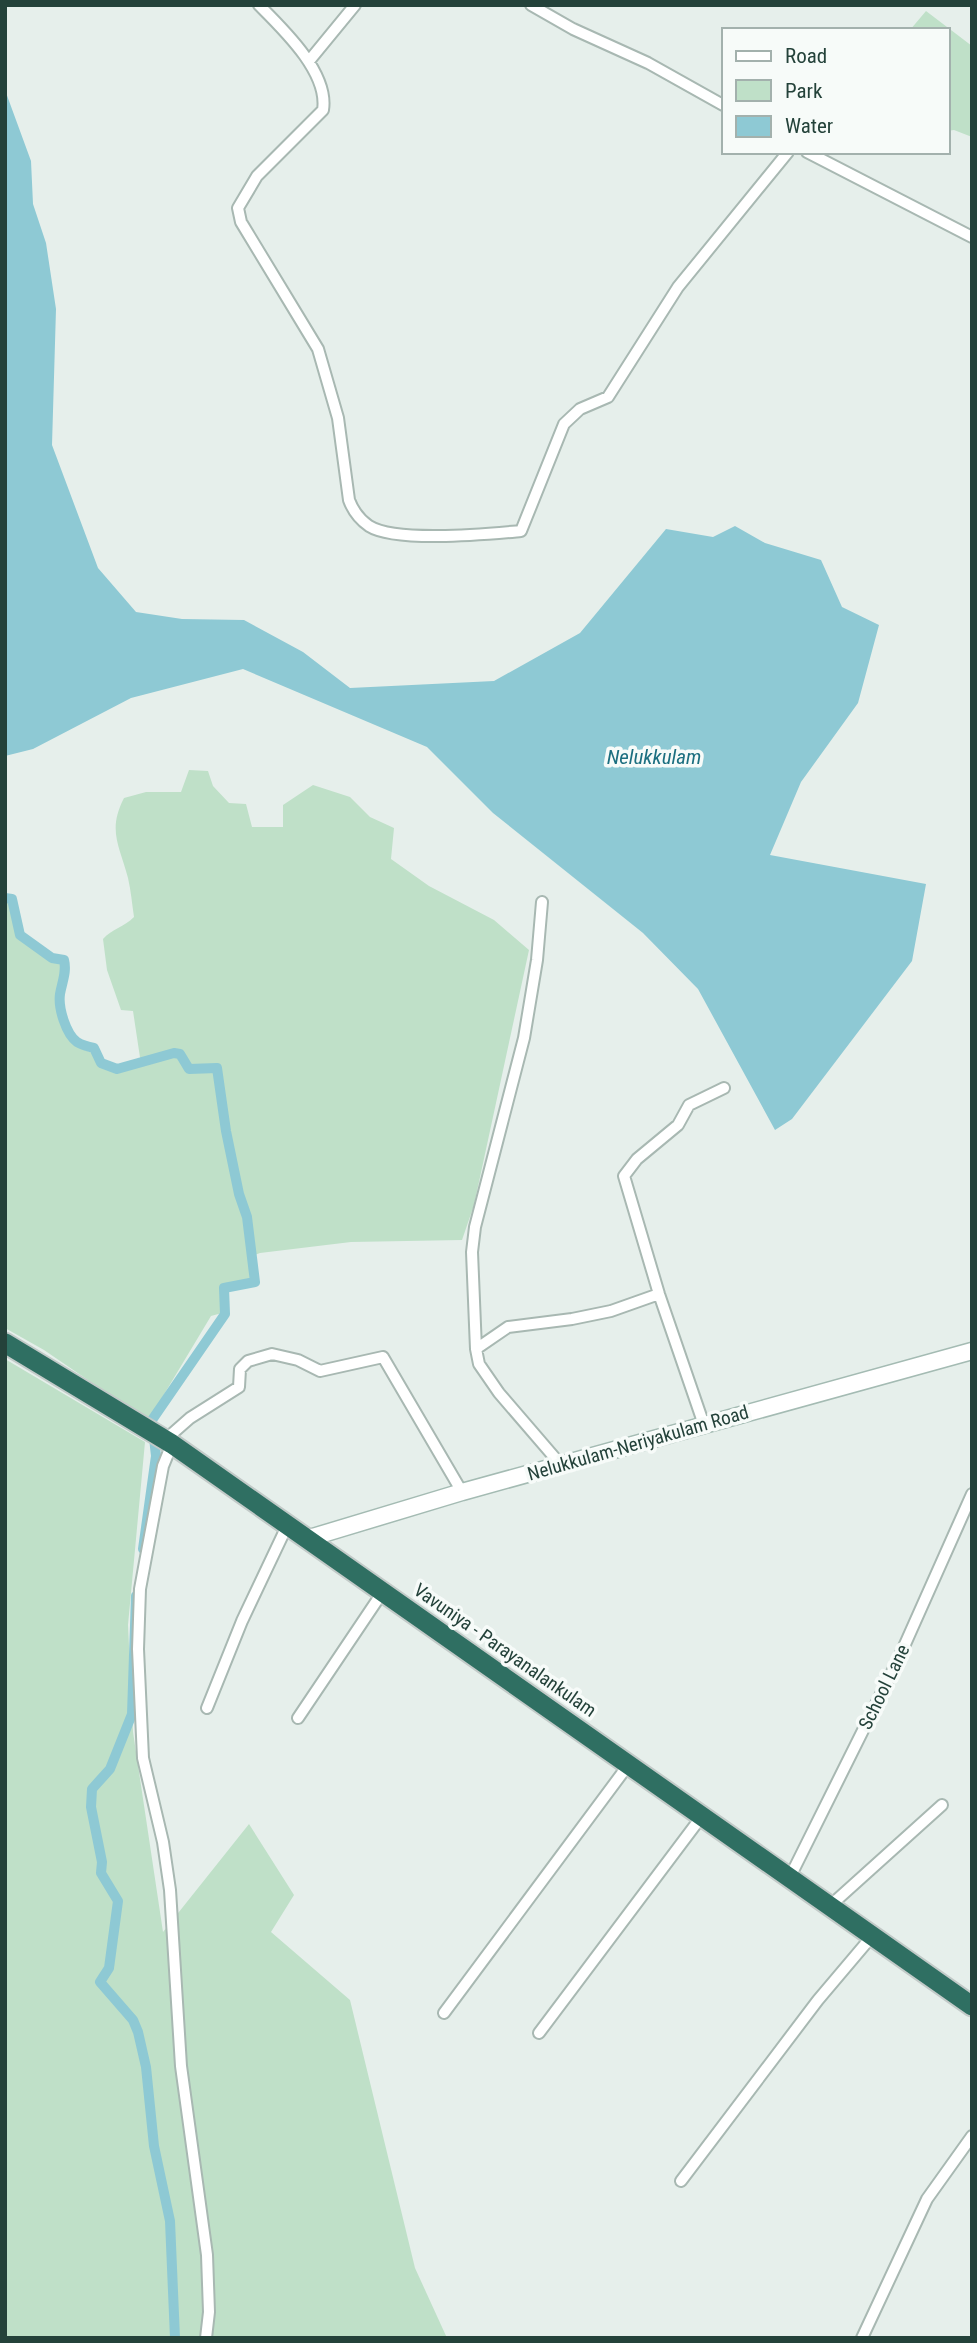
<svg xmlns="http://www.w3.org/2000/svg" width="977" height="2343" viewBox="0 0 977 2343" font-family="'Roboto Condensed',sans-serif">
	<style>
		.green { fill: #bfe0c8 }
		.water { fill: #8ec9d4 }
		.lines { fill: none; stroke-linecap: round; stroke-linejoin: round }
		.canal { stroke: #8ec9d4; stroke-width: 10 }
		.street-casing { stroke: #a8b8b2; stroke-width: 14 }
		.secondary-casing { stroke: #a4bbb3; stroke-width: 19 }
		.highway-casing { stroke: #c2cac8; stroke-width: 23 }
		.street { stroke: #fff; stroke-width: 10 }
		.secondary { stroke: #fff; stroke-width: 16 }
		.highway { stroke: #2f6f62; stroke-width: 19 }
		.labels { text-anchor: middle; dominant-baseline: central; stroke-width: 7; stroke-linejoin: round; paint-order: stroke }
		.street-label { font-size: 19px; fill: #24423a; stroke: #f7fbf9 }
		.water-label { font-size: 21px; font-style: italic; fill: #1c6f80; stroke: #f7fbf9 }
	</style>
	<rect width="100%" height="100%" fill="#e6efeb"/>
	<path class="green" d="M926,11L972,46V137L954,130L947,131V30H910Z
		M189,770L208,771L213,786L229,803L246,804L252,827H283V805L313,785L350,797L370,817L394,828L391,859L429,886L494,920L529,950L474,1205L462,1240L351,1242L260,1253L249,1257L250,1279L220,1287L222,1313L211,1316L148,1421L44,1350L5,1328V900L10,901L19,938L45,957L61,963C58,989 53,1029 78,1047C83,1050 89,1051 94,1054C102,1059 109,1065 117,1070L141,1064L133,1011L121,1010L107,970L103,939C112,929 124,927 134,917C132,904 131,891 128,878C120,846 107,831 124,798L146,792H181Z
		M5,1359L145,1442L128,1625L133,1732L163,1932L249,1824L294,1895L271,1932L350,2000L415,2268L447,2338H5Z"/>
	<path class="water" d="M5,90L31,161L33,204L46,243L56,309L52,445L98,568L136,612L182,619L244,620L303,652L350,688L494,681L580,633L666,529L713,537L735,526L765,543L821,560L842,607L879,625L858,703L801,782L770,855L926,884L912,961L792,1119L775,1130L698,989L643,933L493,813L427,747L243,669L131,698L33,749L5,756Z"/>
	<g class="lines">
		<path class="canal" d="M5,898L12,899L20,935L52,958L64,960C67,972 62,982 60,994C58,1008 66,1034 77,1042C82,1045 89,1047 94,1048L101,1063L117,1069L174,1053L180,1054L189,1069L217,1068L226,1131L239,1194L247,1217L255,1282L224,1288L225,1314L152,1420L156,1456L143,1549
			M136,1596L132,1714L110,1769L92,1789L91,1807L102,1862L101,1873L118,1901L109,1968L100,1982L133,2020L138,2032L146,2067L154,2146L170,2221L175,2338"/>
		<defs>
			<path id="street" d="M259,5C284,30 329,73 323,110L257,176L238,208L241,222L318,349L338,418L349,500C353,511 359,519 369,526C396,543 487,534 521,531L564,424L580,409L608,397L678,287L788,152
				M531,5L573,29L648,63L723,105
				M309,61L355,5
				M807,152L972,237
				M542,902L537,960L524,1038L475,1227L472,1252L476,1349L479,1364L499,1393L561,1465
				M476,1349L508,1327L572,1319L611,1311L659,1294
				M704,1425L659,1294L624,1176L637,1159L678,1125L689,1105L724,1088
				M165,1440L190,1418L239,1387L240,1369L248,1361L272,1354L298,1360L320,1371L383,1357L462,1492
				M172,1444L163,1466L140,1589L138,1649L143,1758L163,1842L170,1890L181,2066L207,2255L209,2312L206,2338
				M207,1708L242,1621L287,1526
				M298,1718L382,1593
				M790,1877L898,1660L972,1494
				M831,1905L942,1805
				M444,2013L629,1764
				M539,2033L702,1816
				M681,2181L818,2000L873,1935
				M862,2338L927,2199L972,2136"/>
			<path id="secondary" d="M306,1539L462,1492L972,1351"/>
			<path id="highway" d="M5,1343L172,1444L972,2006"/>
		</defs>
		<use href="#street" class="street-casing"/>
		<use href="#secondary" class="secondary-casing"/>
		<use href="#highway" class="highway-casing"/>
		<use href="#street" class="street"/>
		<use href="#secondary" class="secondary"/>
		<use href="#highway" class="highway"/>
	</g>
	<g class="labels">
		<g class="street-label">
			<text transform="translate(638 1443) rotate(-16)">Nelukkulam-Neriyakulam Road</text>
			<text transform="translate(505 1650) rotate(35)">Vavuniya - Parayanalankulam</text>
			<text transform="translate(884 1687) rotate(-64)">School Lane</text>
		</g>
		<g class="water-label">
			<text x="654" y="757">Nelukkulam</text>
		</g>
	</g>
	<rect width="977" height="2343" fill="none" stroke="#24423a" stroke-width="14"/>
	<rect x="722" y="28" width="228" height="126" fill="#f7fbf9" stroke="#a3b1ad" stroke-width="2"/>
	<rect x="736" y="51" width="35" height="10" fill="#ffffff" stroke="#a3b1ad" stroke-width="2"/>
	<text x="785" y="63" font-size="21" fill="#24423a">Road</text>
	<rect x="736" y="80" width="35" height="21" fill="#bfe0c8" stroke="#a3b1ad" stroke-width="2"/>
	<text x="785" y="98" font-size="21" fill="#24423a">Park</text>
	<rect x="736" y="116" width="35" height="21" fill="#8ec9d4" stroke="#a3b1ad" stroke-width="2"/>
	<text x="785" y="133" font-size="21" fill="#24423a">Water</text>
</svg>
